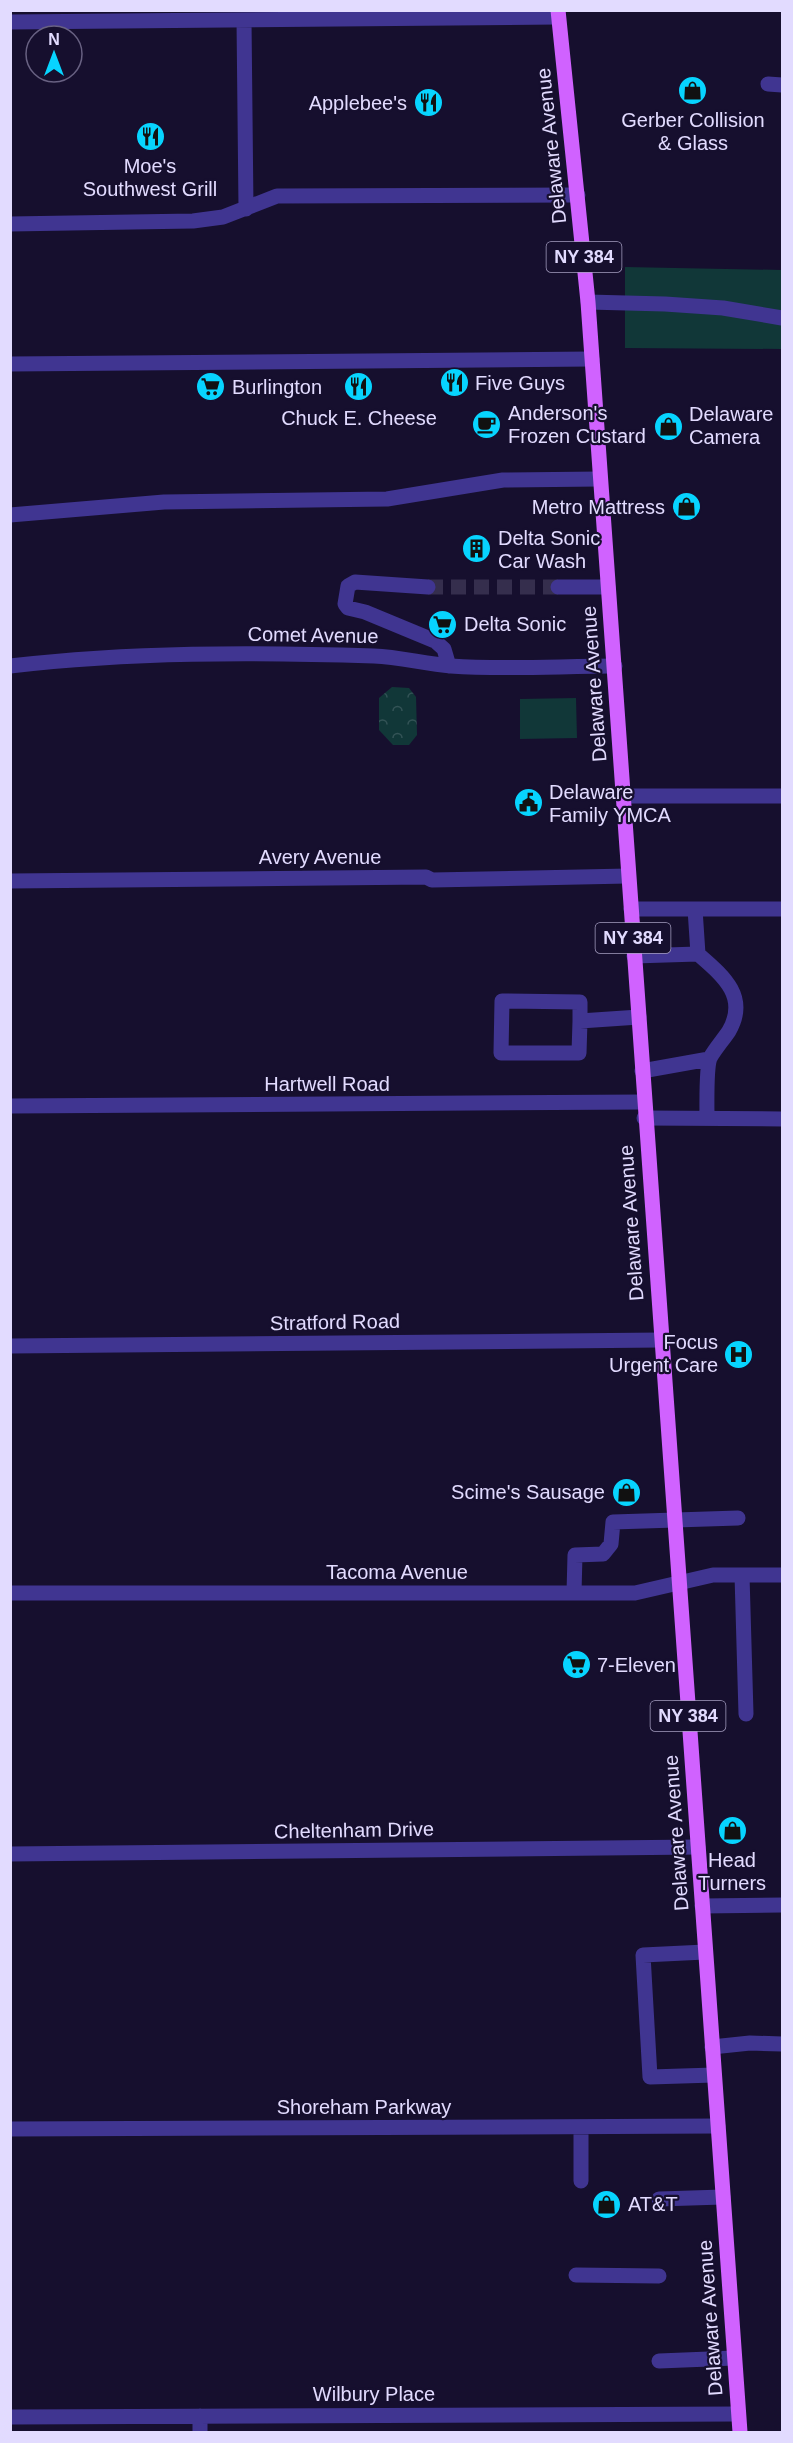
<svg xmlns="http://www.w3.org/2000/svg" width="793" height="2443" viewBox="0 0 793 2443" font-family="Helvetica,sans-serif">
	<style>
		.grass { fill: #113738 }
		.park { fill: url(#park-crowns) }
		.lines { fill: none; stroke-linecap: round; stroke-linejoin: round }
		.minor-tunnel { stroke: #352e4d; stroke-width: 15; stroke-dasharray: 15 8; stroke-linecap: butt }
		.minor { stroke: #403591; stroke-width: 15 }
		.major { stroke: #d062ff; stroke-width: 15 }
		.labels { text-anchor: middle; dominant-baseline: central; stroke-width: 4.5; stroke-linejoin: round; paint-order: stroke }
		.shield { fill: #160f2e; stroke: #a59ec0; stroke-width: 1.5 }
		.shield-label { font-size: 18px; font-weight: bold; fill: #e2dbff }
		.poi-label { font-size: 20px; fill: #e2dbff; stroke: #160f2e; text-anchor: start }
		.street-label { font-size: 20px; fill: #e2dbff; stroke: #160f2e }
	</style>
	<defs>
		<pattern id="park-crowns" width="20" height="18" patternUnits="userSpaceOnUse" patternTransform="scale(1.5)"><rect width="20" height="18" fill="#113738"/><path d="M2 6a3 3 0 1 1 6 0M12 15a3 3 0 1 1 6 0" fill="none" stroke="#335356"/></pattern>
	</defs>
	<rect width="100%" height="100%" fill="#160f2e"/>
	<path class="grass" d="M625,267L782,270V349L625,348Z
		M576,698L577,738L520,739V699Z"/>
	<path class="park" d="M392,687L409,688L416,697L417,735L409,745H393L379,730V698Z"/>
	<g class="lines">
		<path class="minor-tunnel" d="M428,587H558"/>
		<path class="minor" d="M244,20L246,209
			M10,22L558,17
			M768,84L782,85
			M10,224L193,221L223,217L277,196L578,195
			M588,302L665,304L723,308L782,318
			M10,364L592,359
			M10,515L164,502L387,499L503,480L600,479
			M428,587L355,582L348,586L345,604L348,608L365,612L435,641L444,649L449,666
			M558,587H608
			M10,666C131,652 253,652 374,656C400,657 425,664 451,666C505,670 560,666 615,666
			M623,796H782
			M10,881L426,877L432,880L628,876
			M631,909H782
			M695,909L698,954C722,975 749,996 729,1031C723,1040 715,1049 710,1058C706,1068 707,1105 707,1118
			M634,956L698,954
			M580,1021L579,1053H501L502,1001L580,1002V1021L639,1017
			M642,1071L709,1059
			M10,1106L643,1102
			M644,1118L782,1119
			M10,1346L661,1340
			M742,1575L746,1714
			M10,1593H635L713,1575H782
			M574,1593L575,1555L603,1554L611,1544L613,1522L738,1518
			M10,1854L698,1847
			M702,1906L782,1905
			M705,1952L643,1955L650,2077L714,2075
			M712,2047L750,2043L782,2044
			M10,2129L718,2126
			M581,2181V2127
			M659,2199L723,2197
			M576,2275L659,2276
			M659,2361L734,2358
			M200,2416V2432
			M10,2417L738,2414"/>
		<path class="major" d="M558,10L588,302L740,2432"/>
	</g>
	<defs>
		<symbol id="shop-disc" viewBox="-11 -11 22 22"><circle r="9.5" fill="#07d4ff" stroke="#160f2e"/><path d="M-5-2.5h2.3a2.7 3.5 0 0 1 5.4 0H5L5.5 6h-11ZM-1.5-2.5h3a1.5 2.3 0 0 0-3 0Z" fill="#111"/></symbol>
		<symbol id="restaurant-disc" viewBox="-11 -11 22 22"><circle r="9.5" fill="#07d4ff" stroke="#160f2e"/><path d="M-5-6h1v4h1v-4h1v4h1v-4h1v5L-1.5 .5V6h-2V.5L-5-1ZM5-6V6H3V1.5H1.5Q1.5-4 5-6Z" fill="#111"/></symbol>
		<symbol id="supermarket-disc" viewBox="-11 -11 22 22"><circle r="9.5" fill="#07d4ff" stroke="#160f2e"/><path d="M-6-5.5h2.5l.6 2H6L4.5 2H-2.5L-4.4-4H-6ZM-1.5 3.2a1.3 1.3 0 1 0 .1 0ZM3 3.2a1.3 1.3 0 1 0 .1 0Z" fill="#111"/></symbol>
		<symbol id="cafe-disc" viewBox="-11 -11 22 22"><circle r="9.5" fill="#07d4ff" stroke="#160f2e"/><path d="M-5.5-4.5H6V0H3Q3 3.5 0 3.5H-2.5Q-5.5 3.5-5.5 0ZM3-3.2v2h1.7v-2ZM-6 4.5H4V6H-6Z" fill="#111"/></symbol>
		<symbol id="building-disc" viewBox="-11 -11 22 22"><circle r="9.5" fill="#07d4ff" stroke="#160f2e"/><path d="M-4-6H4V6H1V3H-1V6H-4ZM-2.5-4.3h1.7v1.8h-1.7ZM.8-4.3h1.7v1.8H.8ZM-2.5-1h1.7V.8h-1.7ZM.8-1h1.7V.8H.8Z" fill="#111"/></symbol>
		<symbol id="civic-disc" viewBox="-11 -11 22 22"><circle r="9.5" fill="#07d4ff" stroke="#160f2e"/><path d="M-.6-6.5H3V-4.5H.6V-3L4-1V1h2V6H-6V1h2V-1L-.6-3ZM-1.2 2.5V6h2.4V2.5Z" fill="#111"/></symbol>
		<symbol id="hospital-disc" viewBox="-11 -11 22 22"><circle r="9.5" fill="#07d4ff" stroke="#160f2e"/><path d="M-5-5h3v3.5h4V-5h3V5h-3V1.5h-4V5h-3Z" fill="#111"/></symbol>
	</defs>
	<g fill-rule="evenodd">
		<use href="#shop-disc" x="676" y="74" width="33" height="33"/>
		<use href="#restaurant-disc" x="412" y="86" width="33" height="33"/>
		<use href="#restaurant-disc" x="134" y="120" width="33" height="33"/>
		<use href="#restaurant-disc" x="438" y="366" width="33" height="33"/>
		<use href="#supermarket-disc" x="194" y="370" width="33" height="33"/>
		<use href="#restaurant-disc" x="342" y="370" width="33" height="33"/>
		<use href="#cafe-disc" x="470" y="408" width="33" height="33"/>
		<use href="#shop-disc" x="652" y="410" width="33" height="33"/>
		<use href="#shop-disc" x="670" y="490" width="33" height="33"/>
		<use href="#building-disc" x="460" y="532" width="33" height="33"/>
		<use href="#supermarket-disc" x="426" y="608" width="33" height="33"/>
		<use href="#civic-disc" x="512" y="786" width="33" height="33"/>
		<use href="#hospital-disc" x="722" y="1338" width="33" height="33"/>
		<use href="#shop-disc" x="610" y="1476" width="33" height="33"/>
		<use href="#supermarket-disc" x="560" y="1648" width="33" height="33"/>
		<use href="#shop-disc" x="716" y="1814" width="33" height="33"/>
		<use href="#shop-disc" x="590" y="2188" width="33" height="33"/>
	</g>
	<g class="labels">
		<g class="shield">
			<rect x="546.5" y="242" width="75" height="30" rx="4.5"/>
			<rect x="595.5" y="923" width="75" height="30" rx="4.5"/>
			<rect x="650.5" y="1701" width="75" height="30" rx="4.5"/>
		</g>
		<g class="shield-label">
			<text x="584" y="257">NY 384</text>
			<text x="633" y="938">NY 384</text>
			<text x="688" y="1716">NY 384</text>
		</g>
		<g class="poi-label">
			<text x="407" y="103" text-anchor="end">Applebee's</text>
			<text x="693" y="120" text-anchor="middle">Gerber Collision<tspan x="693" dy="23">&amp; Glass</tspan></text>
			<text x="150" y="166" text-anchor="middle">Moe's<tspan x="150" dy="23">Southwest Grill</tspan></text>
			<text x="475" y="383">Five Guys</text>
			<text x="232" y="387">Burlington</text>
			<text x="508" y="413">Anderson's<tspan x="508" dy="23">Frozen Custard</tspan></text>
			<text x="689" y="414">Delaware<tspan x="689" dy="23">Camera</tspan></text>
			<text x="359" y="418" text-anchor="middle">Chuck E. Cheese</text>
			<text x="665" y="507" text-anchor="end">Metro Mattress</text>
			<text x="498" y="538">Delta Sonic<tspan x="498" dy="23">Car Wash</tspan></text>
			<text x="464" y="624">Delta Sonic</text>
			<text x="549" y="792">Delaware<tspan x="549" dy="23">Family YMCA</tspan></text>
			<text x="718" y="1342" text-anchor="end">Focus<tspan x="718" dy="23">Urgent Care</tspan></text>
			<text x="605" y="1492" text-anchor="end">Scime's Sausage</text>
			<text x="597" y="1665">7-Eleven</text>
			<text x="732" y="1860" text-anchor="middle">Head<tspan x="732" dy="23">Turners</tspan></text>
			<text x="628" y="2204">AT&amp;T</text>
		</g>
		<g class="street-label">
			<text transform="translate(551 146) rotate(-96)">Delaware Avenue</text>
			<text transform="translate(313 635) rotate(1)">Comet Avenue</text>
			<text transform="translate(594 684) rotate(-94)">Delaware Avenue</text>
			<text x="320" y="857">Avery Avenue</text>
			<text x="327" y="1084">Hartwell Road</text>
			<text transform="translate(631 1223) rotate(-94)">Delaware Avenue</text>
			<text transform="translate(335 1322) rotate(-1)">Stratford Road</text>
			<text x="397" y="1572">Tacoma Avenue</text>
			<text transform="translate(354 1830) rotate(-1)">Cheltenham Drive</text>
			<text transform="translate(676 1833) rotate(-94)">Delaware Avenue</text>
			<text x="364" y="2107">Shoreham Parkway</text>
			<text transform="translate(710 2318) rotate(-94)">Delaware Avenue</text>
			<text x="374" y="2394">Wilbury Place</text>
		</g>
	</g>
	<rect width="793" height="2443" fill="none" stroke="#e2dbff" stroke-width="24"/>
	<g transform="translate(54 54)"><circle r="28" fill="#160f2e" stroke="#686182" stroke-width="1.5"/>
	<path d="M0-4.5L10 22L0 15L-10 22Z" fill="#07d4ff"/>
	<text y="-9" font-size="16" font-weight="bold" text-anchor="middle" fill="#e2dbff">N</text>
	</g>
</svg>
